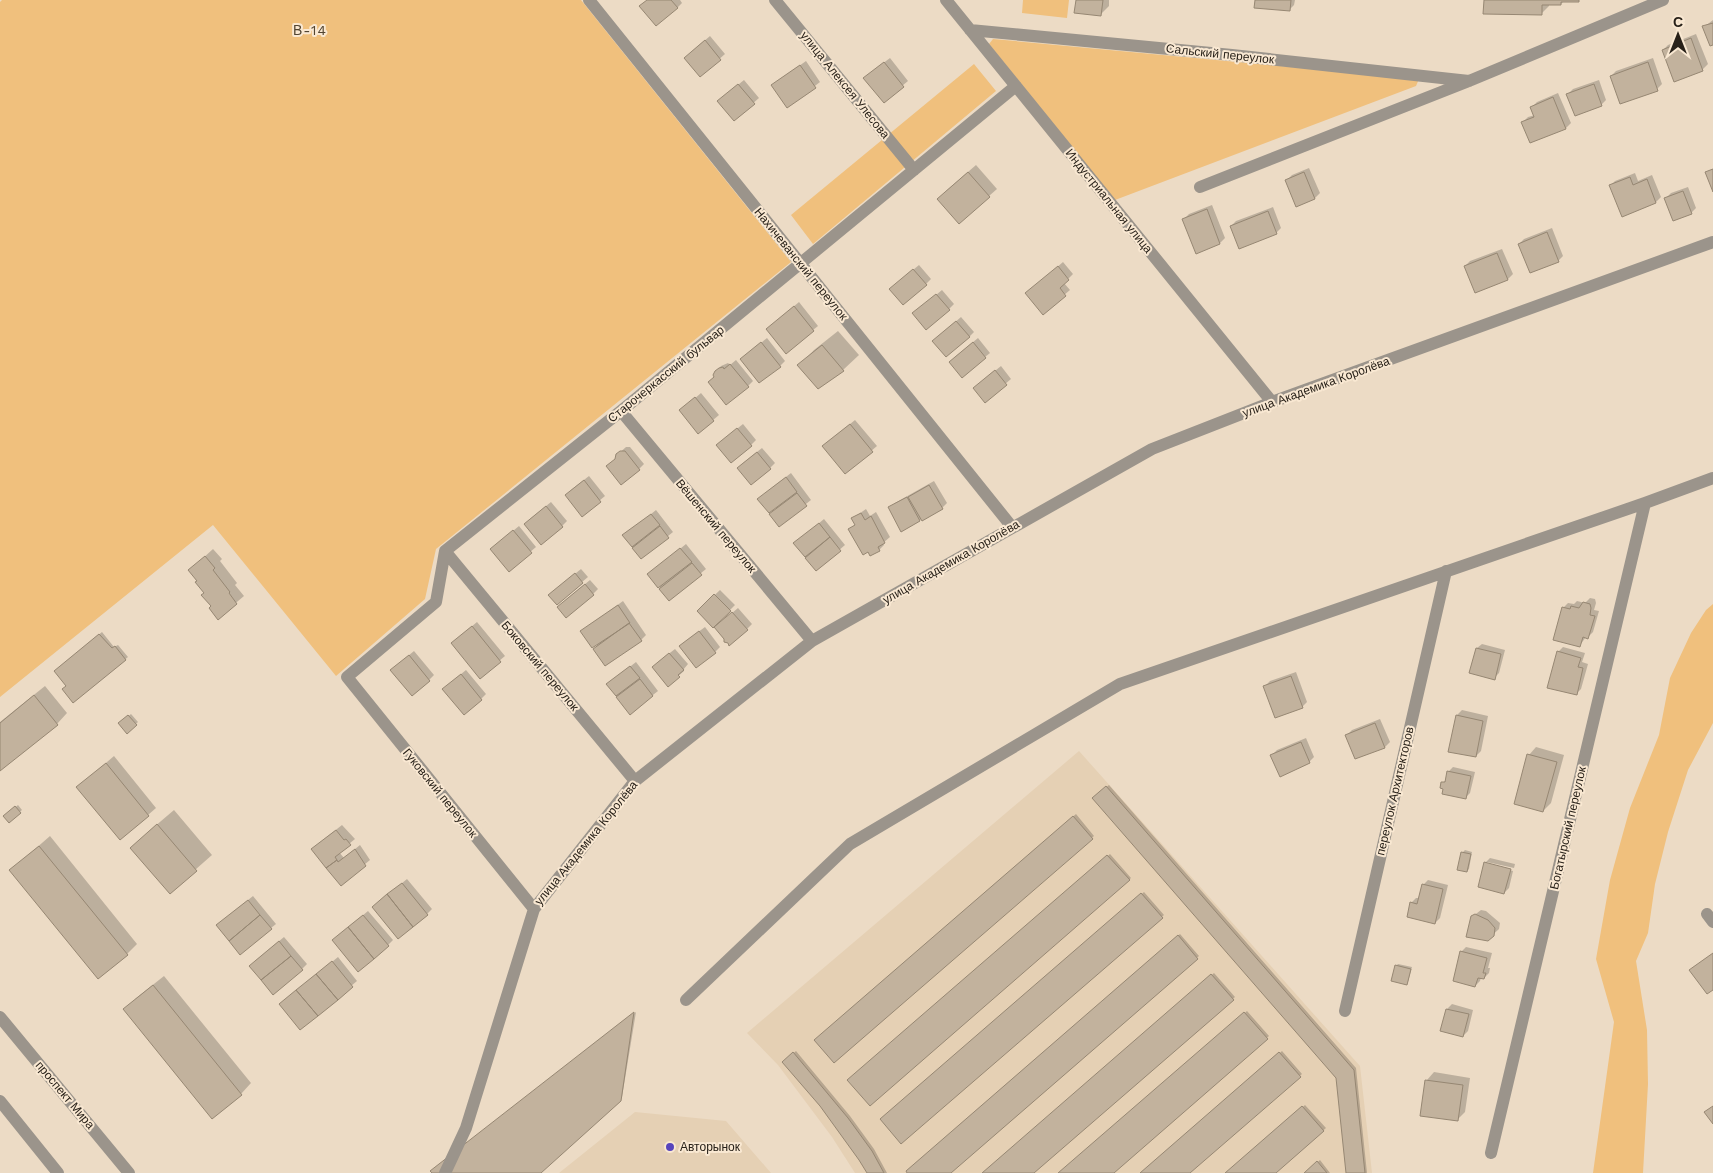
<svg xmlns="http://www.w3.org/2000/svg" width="1713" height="1173" viewBox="0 0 1713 1173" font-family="'Work Sans',sans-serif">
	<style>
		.built { fill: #e5d0b4 }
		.green { fill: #f0c07d }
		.shadow { fill: #0003 }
		.building { fill: #c2b29d; stroke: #968773 }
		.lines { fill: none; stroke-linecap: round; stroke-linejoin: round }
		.minor { stroke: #9b948b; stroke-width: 12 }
		.tertiary { stroke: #9b948b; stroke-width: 12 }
		.poi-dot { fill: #5744bc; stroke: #f9e8d2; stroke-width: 2 }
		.labels { text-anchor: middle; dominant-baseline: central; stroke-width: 4; stroke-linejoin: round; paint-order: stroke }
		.street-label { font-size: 12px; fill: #282119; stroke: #f9e8d2 }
		.poi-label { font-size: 12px; fill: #282119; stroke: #f9e8d2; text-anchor: start }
		.neighbourhood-label { font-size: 14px; letter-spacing: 1px; fill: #524532; stroke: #f9e8d2 }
	</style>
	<rect width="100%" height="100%" fill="#ecdbc5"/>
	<path class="built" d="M1079,751L1360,1066L1372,1173H855L832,1137L778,1065L747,1033Z
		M635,1112L726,1121L771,1173H559Z"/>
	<path class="green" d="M2,0H581L791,262L436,549L425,599L336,676L213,525L0,697V2Z
		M1023,0H1069L1067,18L1022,13Z
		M993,39L1419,79L1416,86L1115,200L989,44Z
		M974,64L996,91L813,244L791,215Z
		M1713,604V723L1688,770L1668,832L1655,884L1648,933L1636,961L1647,1030L1648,1084L1643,1173H1593L1614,1022L1596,959L1610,880L1630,808L1659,735L1670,678L1691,633L1706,610Z"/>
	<path class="shadow" d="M647,0H680L682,3L677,8Z
		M1077,0H1109V6L1101,14Z
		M1256,0H1295L1294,5L1289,10Z
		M1485,0H1580L1564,1L1561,4H1549V6L1541,14Z
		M1713,20V44L1704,27Z
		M1696,34L1708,64L1703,69L1675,80L1663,50L1668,45Z
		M710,36L725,54L700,76L690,53Z
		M890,58L908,81L884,101L870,73Z
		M1653,58L1662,84L1657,89L1611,76L1616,71Z
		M806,61L820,82L788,107L778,81Z
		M744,80L759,98L734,120L723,97Z
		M1599,80L1606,100L1601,105L1568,94L1573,89Z
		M1558,93L1571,123L1566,128L1531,142L1523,122L1528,117L1535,115L1532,107L1537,102Z
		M976,165L997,189L989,196L946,191Z
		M1309,168L1320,193L1315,198L1297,206L1287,180L1292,175Z
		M1635,173L1638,181L1652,175L1661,197L1656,202L1610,186L1615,181Z
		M1688,187L1696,208L1691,213L1666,198L1671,193Z
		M1212,205L1225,238L1220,243L1196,252L1184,219L1189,214Z
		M1273,207L1281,228L1276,233L1231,226L1236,221Z
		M1552,228L1563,256L1558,261L1519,244L1524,239Z
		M1502,249L1513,274L1508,279L1475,291L1465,266L1470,261Z
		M1063,262L1073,274L1064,283L1070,290L1043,313L1032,289Z
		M919,265L931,279L926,284H896Z
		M942,290L954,304L949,309H919Z
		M799,302L818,326L813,330L773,324Z
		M961,317L974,332L969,337L939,336Z
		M838,331L859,355L843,370L818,387L799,366L814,350Z
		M767,338L785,361L780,366L747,354Z
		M978,338L990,353L985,357H955Z
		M736,360L753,381L748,386L716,376V372L721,366L728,363L730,365Z
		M1001,366L1011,379L985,401L980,383Z
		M701,393L719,415L699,432L686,406Z
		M855,420L877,446L845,473L828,442Z
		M743,424L756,440L751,445L723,440Z
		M626,447H630L644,464L639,469L616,458L617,455Z
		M762,448L775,463L770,468L743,463Z
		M791,473L811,500L779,525L771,514L779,505L764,494Z
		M589,476L605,496L582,515L571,490Z
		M934,481L947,503L942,508L902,530L890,508L895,503Z
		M551,502L567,521L562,526L530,519Z
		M866,509L870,516L876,512L890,537L883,543L884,545L879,550H868L850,529L856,524L853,518Z
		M656,510L673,532L641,558L624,536Z
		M824,519L845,545L816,570L795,543Z
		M519,526L536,547L509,570L497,544Z
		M686,544L706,569L669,599L649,574Z
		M213,549L222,559L220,561L237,583L235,585L244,596L218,618L198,580L190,570Z
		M581,569L588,577L557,603L555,590Z
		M590,580L598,589L593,594L563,602Z
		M720,590L735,605L718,622L719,624L738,608L752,624L747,629L726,639L714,625L698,611Z
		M1590,598L1595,599L1596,603L1594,610L1599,611L1593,632L1588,637H1586L1580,645L1563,608L1568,603L1574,604L1577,601L1585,603Z
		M623,601L646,635L641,640L594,649L600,642L582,631Z
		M477,622L505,656L480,677L452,643Z
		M705,627L720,647L715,652L686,641Z
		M102,632L114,647L118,645L128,657L74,701L67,685L57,669Z
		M1482,644L1505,650L1499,673L1494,678L1477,648Z
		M1563,647L1585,653L1582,662L1588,664L1581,689L1576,694L1558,652Z
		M675,649L688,664L683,670L684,671L668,685L658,662Z
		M414,651L434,675L429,680L397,665Z
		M636,662L658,691L630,713L608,684Z
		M466,670L486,694L481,699L449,684Z
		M1296,672L1307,702L1302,707L1265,686L1270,681Z
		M45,686L67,713L57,724L0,770V722Z
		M1462,710L1488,716L1481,751L1476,756L1457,715Z
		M131,714L138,722L127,732L120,723Z
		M1380,719L1390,742L1385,747L1356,758L1347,735L1352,730Z
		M1306,738L1314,757L1309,762L1272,755L1277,750Z
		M1536,747L1564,755L1551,803L1543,811L1529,755Z
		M114,756L156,808L148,815L78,787Z
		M1453,767L1475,772L1470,793L1465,798L1443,783L1447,779L1448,772Z
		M1109,785L1356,1068L1367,1173H1347L1337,1078L1095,796Z
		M18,805L22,810L9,821L5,816Z
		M174,810L212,855L170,892L147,833Z
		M1076,814L1094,836L834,1062L816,1040Z
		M342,825L355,839L339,852L344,858L360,845L370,860L341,884L318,844Z
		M50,836L137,944L127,954L11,870Z
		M1465,850L1472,852L1469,869L1467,871L1463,852Z
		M1110,854L1131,878L870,1104L849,1080Z
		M1490,858L1515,864L1514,868L1487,862V864L1513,871L1509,888L1504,893L1485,863Z
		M407,879L432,909L427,914L379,902Z
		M1428,880L1448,885L1440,918L1435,923L1411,903L1416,898H1420L1423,885Z
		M1144,892L1164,915L902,1142L882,1119Z
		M253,896L276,924L271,928L222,921Z
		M1481,910L1486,911L1500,923L1499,929L1487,940L1472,917Z
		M368,911L393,940L388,945L339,935Z
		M1180,934L1199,956L949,1173H909L907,1171Z
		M284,937L307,964L302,969L255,961Z
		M1466,947L1492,953L1488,968H1490L1489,973L1484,978L1481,977L1480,981L1475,986L1461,952Z
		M338,957L357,981L300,1029L285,1000Z
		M1398,964L1412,967L1408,982L1406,984L1396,966Z
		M1214,973L1235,997L1032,1173H983Z
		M164,976L251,1083L241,1094L135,999Z
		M1452,1004L1473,1010L1468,1031L1463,1036L1442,1030L1447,1009Z
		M1247,1011L1269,1036L1112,1173H1060Z
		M636,1012L622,1097L539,1173H434V1169Z
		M796,1051L850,1116L874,1149L887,1173H868L860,1159L821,1106L783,1062Z
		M1282,1051L1302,1074L1188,1173H1141Z
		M1434,1072L1470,1078L1465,1112L1457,1120L1421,1115L1427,1080Z
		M1305,1105L1326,1128L1274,1173H1226Z
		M1320,1160L1330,1173H1305Z"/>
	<path class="building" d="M647,0H671L678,8L656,26L639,6Z
		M1076,0H1103L1101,16L1074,13Z
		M1255,0H1291L1290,11L1254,8Z
		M1484,0H1579V2H1561V5H1542V15L1483,14Z
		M1713,23V45L1710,46L1702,26Z
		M1691,38L1703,71L1674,82L1662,50Z
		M705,40L721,60L700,77L684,58Z
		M884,62L904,87L884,103L863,78Z
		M1648,62L1658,91L1620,104L1610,76Z
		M800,65L816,88L787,108L771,85Z
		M738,84L755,104L734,121L717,101Z
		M1594,84L1602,106L1575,116L1566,94Z
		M1553,97L1566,129L1530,143L1521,122L1534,117L1530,107Z
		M1713,169V192L1705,172Z
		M968,172L990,197L959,224L937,199Z
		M1304,172L1315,199L1296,207L1285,180Z
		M1630,177L1633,185L1647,179L1656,203L1622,217L1609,185Z
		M1683,191L1692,214L1673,221L1664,198Z
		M1207,209L1220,244L1196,254L1182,219Z
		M1268,211L1277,234L1239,249L1230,226Z
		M1547,232L1559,262L1530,273L1518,244Z
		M1497,253L1508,280L1475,293L1464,266Z
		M1058,266L1069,280L1060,288L1066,296L1043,315L1025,293Z
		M913,269L927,285L903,305L889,289Z
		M936,294L950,310L926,330L912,313Z
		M794,306L814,331L786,354L766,329Z
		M956,321L970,337L946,357L932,341Z
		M761,342L781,367L759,383L740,359Z
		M973,342L986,358L962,378L949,362Z
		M822,345L844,371L818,389L797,365Z
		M730,364L749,387L726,405L708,382L714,377L713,375L715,371L719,368L723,367L724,369Z
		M995,370L1007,385L985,403L973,388Z
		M695,397L714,421L698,434L679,410Z
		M850,424L873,452L845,474L822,446Z
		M737,428L752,446L731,463L716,445Z
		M620,451H625L640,470L621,485L606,466L615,459L616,454Z
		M757,452L771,469L751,485L737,468Z
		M786,477L797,492L769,513L757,499Z
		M584,480L601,502L582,517L565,495Z
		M929,485L943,509L922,521L908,497Z
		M797,493L807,506L779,527L769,514Z
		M907,497L920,521L901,532L888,507Z
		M546,506L563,527L541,545L524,524Z
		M861,513L865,520L871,516L885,543L878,547L880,551L870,556L868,552L863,555L848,529L855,525L851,518Z
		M651,514L660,525L632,547L622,535Z
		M819,523L830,537L805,557L793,543Z
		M660,526L669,538L641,559L632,548Z
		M513,530L532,553L509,572L490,549Z
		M830,537L841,551L816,571L805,558Z
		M680,548L692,562L658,588L647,574Z
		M205,556L215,568L213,570L230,592L229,593L237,604L218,620L209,608L211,606L201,595L204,593L195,582L197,581L188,570Z
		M692,563L702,575L669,601L659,589Z
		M575,573L583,583L557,605L548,595Z
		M585,584L594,595L566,618L557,607Z
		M714,594L731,611L713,628L697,611Z
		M1583,602L1590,604L1591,608L1590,615L1595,616L1588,639L1583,637L1580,647L1553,640L1562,607L1570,609L1571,606L1579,608Z
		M618,605L630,623L592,648L580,631Z
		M732,612L748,630L729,646L728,643L724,642V639L714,627Z
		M629,623L642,641L605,666L593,649Z
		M472,626L501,662L480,679L451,643Z
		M699,631L716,653L696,668L679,646Z
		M99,634L112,648L115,646L126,660L73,703L62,689L66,686L54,671Z
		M1476,648L1501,654L1495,680L1469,673Z
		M1557,651L1581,658L1578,667L1583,668L1577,695L1547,688Z
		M669,653L684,670L678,675L680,677L668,687L652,667Z
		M409,655L430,681L412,696L390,670Z
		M630,666L640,678L616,696L606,684Z
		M461,674L482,700L464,715L442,689Z
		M1291,676L1303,708L1275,718L1263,686Z
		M640,679L653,696L630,715L616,697Z
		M34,695L58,725L0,771V723Z
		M128,715L137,725L127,734L118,723Z
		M1456,715L1483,721L1476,757L1448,752Z
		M1375,723L1385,748L1355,759L1345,735Z
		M1301,742L1310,763L1280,777L1270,755Z
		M1527,754L1557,762L1543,812L1514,804Z
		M106,763L149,816L120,840L76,787Z
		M1447,771L1471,776L1466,799L1442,794L1443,789L1440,788L1441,782H1445Z
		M1106,786L1354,1070L1365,1173H1346L1336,1078L1092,798Z
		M15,806L21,813L9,823L3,816Z
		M1073,816L1093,839L834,1063L814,1040Z
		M157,824L197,871L170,894L130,848Z
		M336,830L344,840L346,839L351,845L335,857L337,860L326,868L311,849Z
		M39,846L128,955L98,979L9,870Z
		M355,849L366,866L341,886L326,868L337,860L338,862Z
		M1461,852L1471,854L1467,872L1457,870Z
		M1107,855L1130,880L870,1106L847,1080Z
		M1484,862L1511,869L1504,894L1478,887Z
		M402,883L428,915L413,927L387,894Z
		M1422,884L1443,889L1435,924L1407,917L1410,902L1417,904Z
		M1141,893L1163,918L901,1144L880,1119Z
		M387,894L413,927L398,939L372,907Z
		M248,900L260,915L229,941L216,925Z
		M1475,914L1488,920L1495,928L1494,936L1488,941L1466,937L1471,916Z
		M260,915L272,929L240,955L229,941Z
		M363,915L389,946L374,959L348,927Z
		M348,927L374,959L358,972L332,940Z
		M1178,935L1198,959L951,1173H907L906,1171Z
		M279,941L291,956L261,980L249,966Z
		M1460,951L1487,958L1483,973H1486L1484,979L1478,978L1475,987L1453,981Z
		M1713,953V990L1707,994L1689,970Z
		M291,956L303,970L273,995L261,980Z
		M332,961L353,987L338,1000L316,974Z
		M1395,965L1411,969L1407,985L1391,981Z
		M316,974L338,1000L318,1016L296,990Z
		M1211,974L1234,1000L1034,1173H982Z
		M153,985L242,1095L212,1119L123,1009Z
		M296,990L318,1016L300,1030L279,1004Z
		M1446,1009L1469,1014L1463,1037L1440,1031Z
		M634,1012L621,1101L541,1173H432L430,1171Z
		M1244,1012L1268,1039L1114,1173H1058Z
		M793,1052L848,1118L872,1151L884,1173H867L859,1160L820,1106L782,1062Z
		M1279,1052L1301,1077L1190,1173H1140Z
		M1425,1080L1463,1085L1458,1121L1420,1116Z
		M1302,1106L1324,1131L1276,1173H1225Z
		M1713,1106V1124L1704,1112Z
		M1317,1161L1327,1173H1304Z"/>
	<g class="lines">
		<path class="minor" d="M589,0L1012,527
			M775,0L914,170
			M946,0L1272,402
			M970,30L1232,55L1469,81
			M1200,187L1469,81L1663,0
			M621,411L812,641
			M445,551L635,781
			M534,909L347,677L436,602L445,551L621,411L1016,86
			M1707,914L1713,922
			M686,1000L850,844L1120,684L1645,503L1713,478
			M1345,1011L1446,571
			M1491,1153L1645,503
			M445,1173L466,1128L534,909L635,781L812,641L1152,449L1272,402L1713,242"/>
		<path class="tertiary" d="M0,1017L129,1173
			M0,1101L58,1173"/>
	</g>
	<circle class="poi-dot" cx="670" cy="1147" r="5"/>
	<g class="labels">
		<g class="street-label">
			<text transform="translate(1220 54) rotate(6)">Сальский переулок</text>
			<text transform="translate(845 85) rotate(51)">улица Алексея Улесова</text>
			<text transform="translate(1109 201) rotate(51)">Индустриальная улица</text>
			<text transform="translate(801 264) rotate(51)">Нахичеванский переулок</text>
			<text transform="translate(666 374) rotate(-39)">Старочеркасский бульвар</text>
			<text transform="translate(1316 387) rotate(-20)">улица Академика Королёва</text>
			<text transform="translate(716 526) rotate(50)">Вёшенский переулок</text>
			<text transform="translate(951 562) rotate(-30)">улица Академика Королёва</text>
			<text transform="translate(540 666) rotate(50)">Боковский переулок</text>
			<text transform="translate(1395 791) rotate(-77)">переулок Архитекторов</text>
			<text transform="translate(440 793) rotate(51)">Гуковский переулок</text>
			<text transform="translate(1568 828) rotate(-77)">Богатырский переулок</text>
			<text transform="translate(586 843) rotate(-51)">улица Академика Королёва</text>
			<text transform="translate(65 1095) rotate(50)">проспект Мира</text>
		</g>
		<g class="poi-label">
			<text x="680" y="1147">Авторынок</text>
		</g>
		<g class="neighbourhood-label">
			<text x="310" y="30">В-14</text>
		</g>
	</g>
	<g transform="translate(1678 35)" stroke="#f9e8d2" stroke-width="4" paint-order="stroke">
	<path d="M0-4L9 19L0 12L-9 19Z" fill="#282119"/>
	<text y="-8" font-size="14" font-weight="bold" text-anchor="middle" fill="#282119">С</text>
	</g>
</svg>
